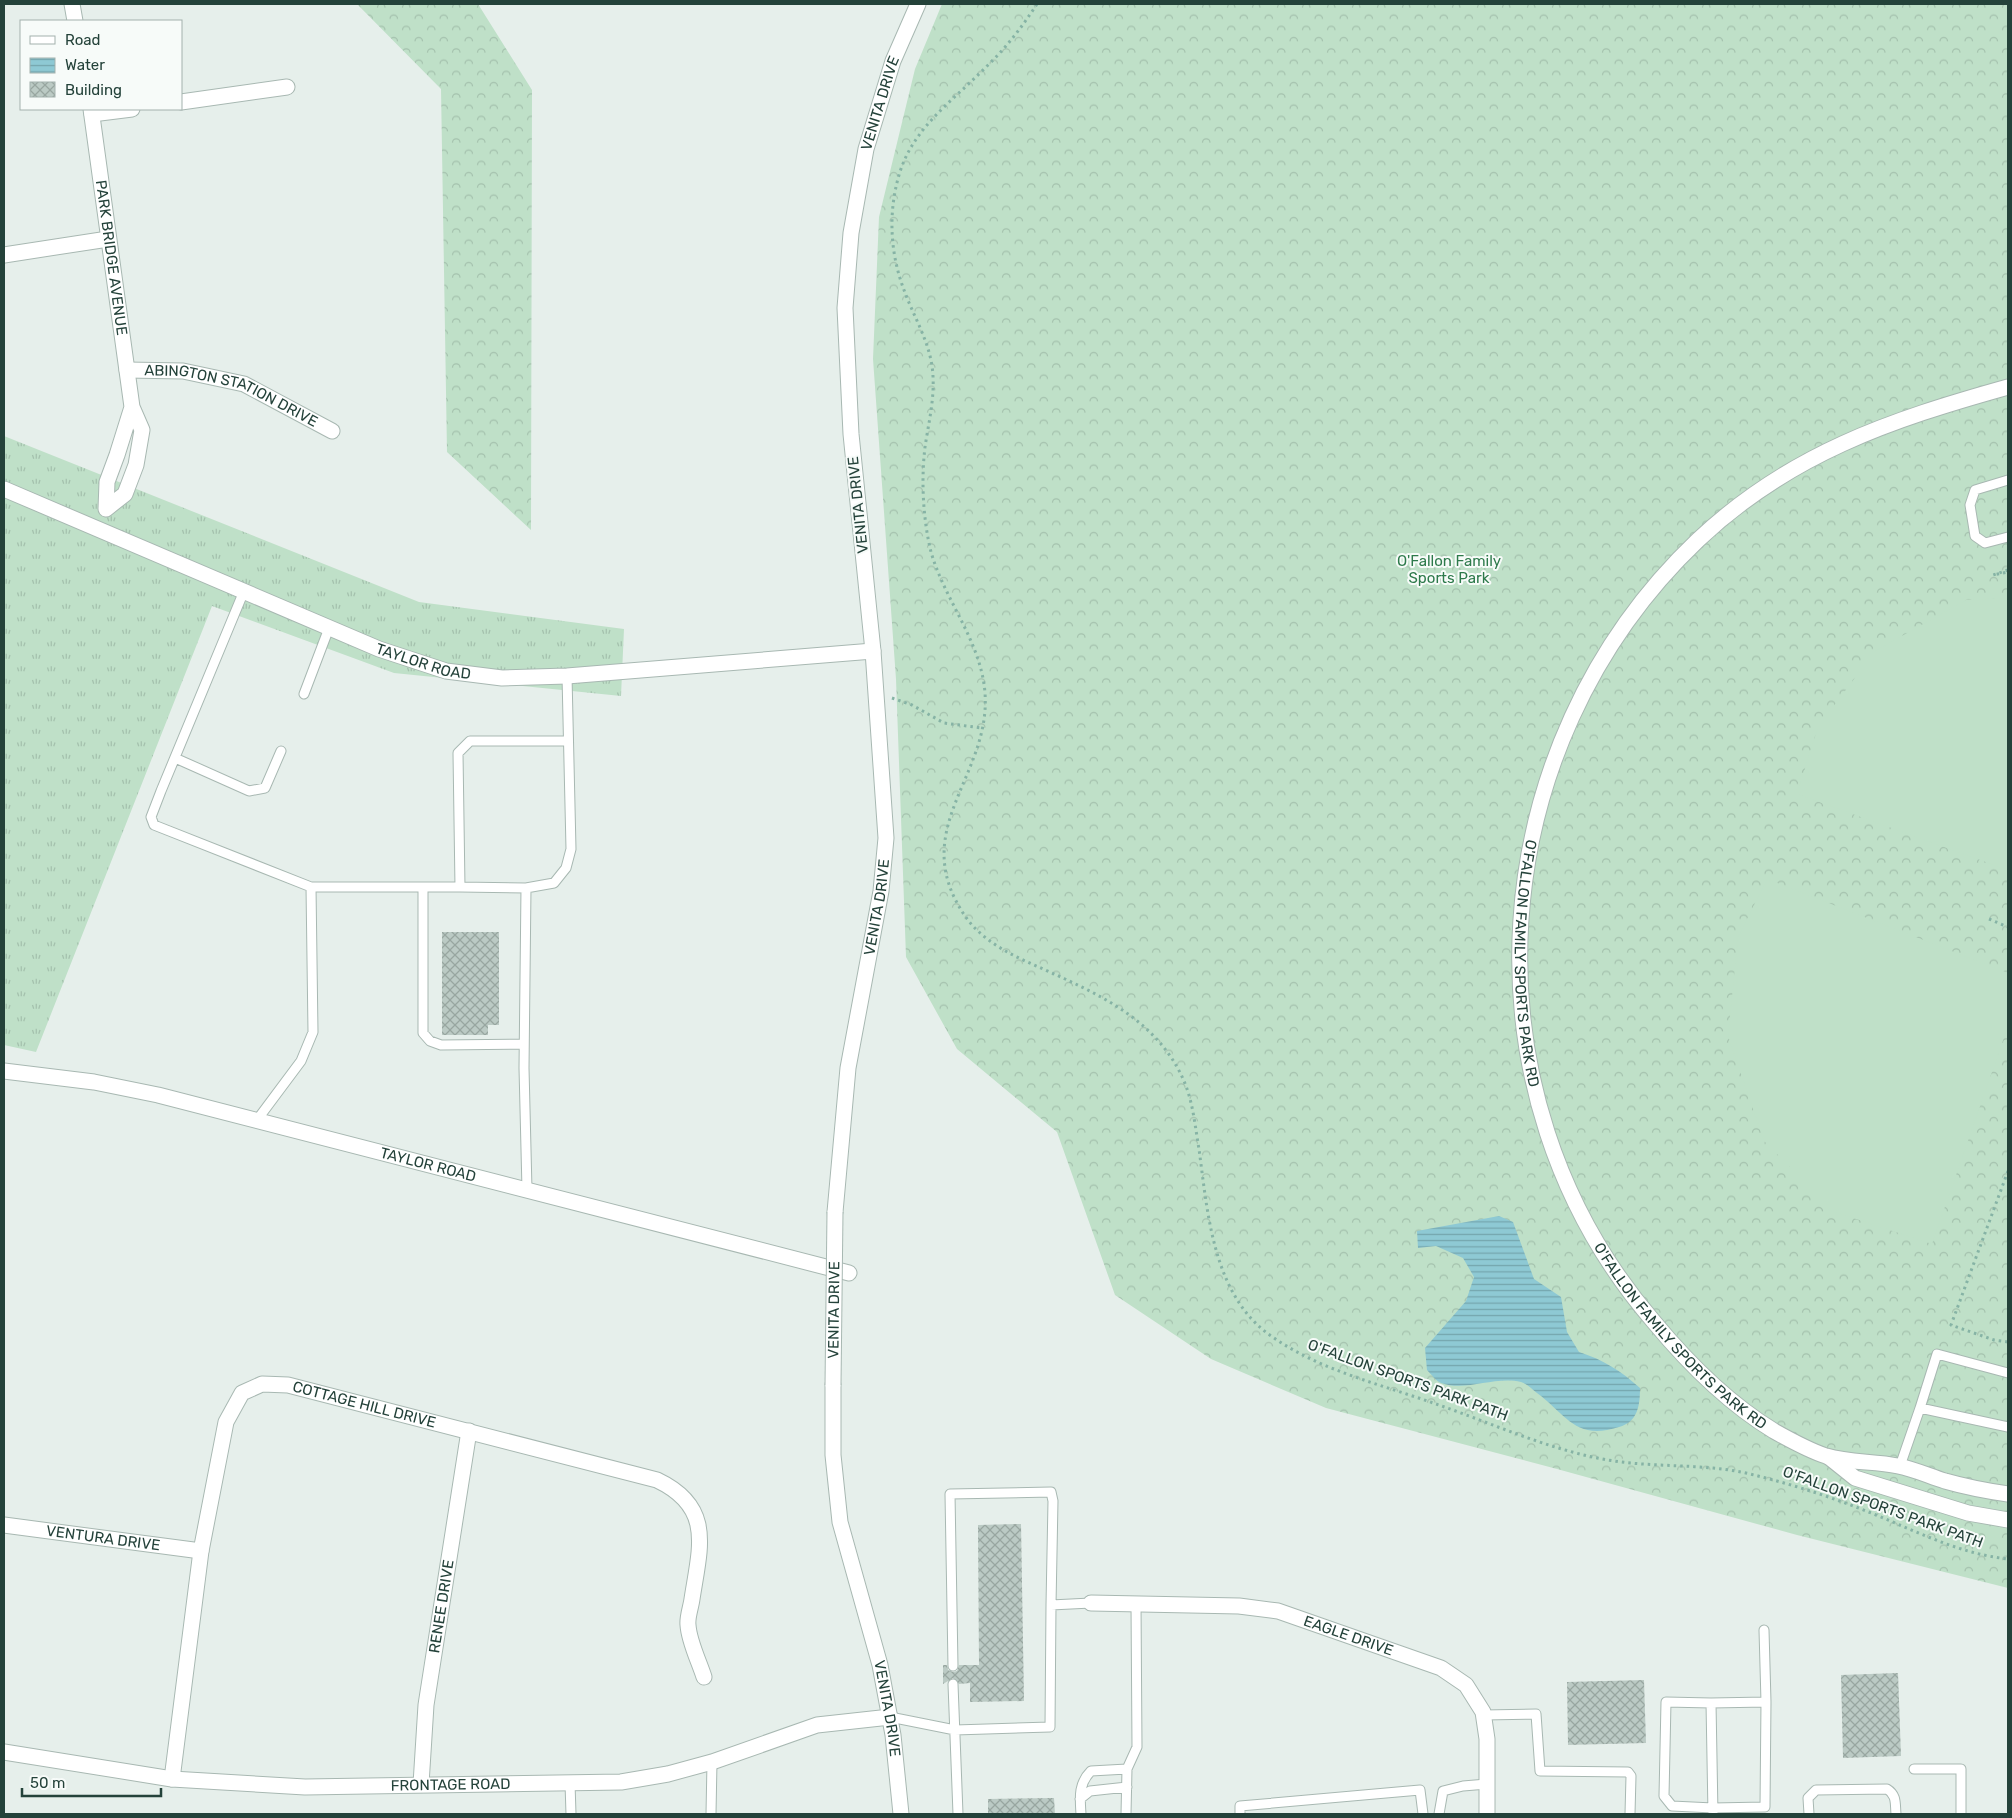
<svg xmlns="http://www.w3.org/2000/svg" width="2012" height="1818" viewBox="0 0 2012 1818" font-family="Rubik,sans-serif">
	<style>
		.grass { fill: url(#grass-tufts) }
		.forest { fill: url(#forest-crowns) }
		.pitch { fill: #bfe0c8 }
		.water { fill: url(#water-rules) }
		.building { fill: url(#building-cross-hatch) }
		.lines { fill: none; stroke-linecap: round; stroke-linejoin: round }
		.service-casing { stroke: #a8b8b2; stroke-width: 11 }
		.minor-casing { stroke: #a8b8b2; stroke-width: 17 }
		.tertiary-casing { stroke: #a8b8b2; stroke-width: 17 }
		.path { stroke: #86b3a5; stroke-width: 3; stroke-dasharray: 2.5 4; stroke-linecap: butt }
		.service { stroke: #fff; stroke-width: 9 }
		.minor { stroke: #fff; stroke-width: 15 }
		.tertiary { stroke: #fff; stroke-width: 15 }
		.tertiary-bridge-casing { stroke: #a8b8b2; stroke-width: 17; stroke-linecap: butt }
		.tertiary-bridge { stroke: #fff; stroke-width: 15 }
		.labels { text-anchor: middle; dominant-baseline: central; stroke-width: 4; stroke-linejoin: round; paint-order: stroke }
		.street-label { font-size: 15px; fill: #24423a; stroke: #f7fbf9 }
		.park-label { font-size: 15px; fill: #2d7a4b; stroke: #f7fbf9 }
	</style>
	<defs>
		<pattern id="grass-tufts" width="24" height="20" patternUnits="userSpaceOnUse" patternTransform="scale(1.25)"><rect width="24" height="20" fill="#bfe0c8"/><path d="M3 7l-1-3M5 7V3M7 7l1-3M15 17l-1-3M17 17v-4M19 17l1-3" fill="none" stroke="#a4c1ad"/></pattern>
		<pattern id="forest-crowns" width="20" height="18" patternUnits="userSpaceOnUse" patternTransform="scale(1.25)"><rect width="20" height="18" fill="#bfe0c8"/><path d="M2 6a3 3 0 1 1 6 0M12 15a3 3 0 1 1 6 0" fill="none" stroke="#a4c1ad"/></pattern>
		<pattern id="water-rules" width="6" height="5" patternUnits="userSpaceOnUse" patternTransform="scale(1.25)"><rect width="6" height="5" fill="#8ec9d4"/><path d="M0 2.5h6" fill="none" stroke="#74a5ad"/></pattern>
		<pattern id="building-cross-hatch" width="8" height="8" patternUnits="userSpaceOnUse" patternTransform="scale(1.25)"><rect width="8" height="8" fill="#bbcac4"/><path d="M0 0l8 8M0 8l8-8" fill="none" stroke="#98a6a0"/></pattern>
	</defs>
	<rect width="100%" height="100%" fill="#e6efeb"/>
	<path class="grass" d="M4,436L419,602L624,629L621,696L394,673L212,606L36,1052L4,1045Z"/>
	<path class="forest" d="M357,4H478L532,90L531,530L447,452L441,89Z
		M942,4H2008V1588L1797,1535L1557,1469L1326,1408L1211,1359L1115,1295L1057,1132L957,1049L906,957L896,679L873,359L879,217L915,69Z"/>
	<path class="pitch" d="M2008,598V870L1797,794L1818,727L1875,651L1966,600Z
		M1767,879L2008,973V1026L1932,1244L1835,1212L1764,1141L1728,1036L1738,937Z"/>
	<path class="water" d="M1499,1216L1513,1222L1534,1279L1561,1297L1567,1332L1579,1352C1604,1360 1621,1371 1640,1388C1640,1405 1638,1422 1619,1427C1575,1441 1567,1415 1537,1393C1532,1389 1527,1384 1521,1382C1494,1376 1466,1392 1441,1383C1436,1381 1431,1374 1427,1370L1425,1348L1466,1301L1474,1277L1463,1258L1436,1246L1418,1248L1417,1231Z"/>
	<path class="building" d="M442,932H499V1025H488V1035H442Z
		M1021,1524L1024,1701L970,1702V1683L959,1684L953,1678L943,1684V1665H947L948,1670L953,1672L957,1671L959,1665H979L978,1525Z
		M1898,1673L1901,1756L1843,1758L1841,1675Z
		M1644,1680L1646,1743L1568,1745L1567,1682Z
		M1054,1798L1055,1814H988V1799Z"/>
	<g class="lines">
		<defs>
			<path id="service" d="M2008,480L1975,490L1970,505L1975,536L1985,543L2008,537
				M244,591L161,791L151,817L154,825L311,887H460
				M304,694L329,628
				M175,758L249,791L265,788L281,751
				M423,887V1033L430,1041L441,1045L524,1044
				M526,888L460,887L458,753L470,741H568
				M257,1120L301,1061L313,1032L311,887
				M527,1190L524,1068L526,888L554,883L566,868L571,849L567,676
				M1920,1408L1937,1354L2008,1373
				M1900,1466L1920,1408L2008,1427
				M953,1666L950,1494L1051,1492L1053,1501L1051,1605L1091,1603
				M953,1684L958,1814
				M1711,1703L1666,1702L1664,1796L1672,1806L1713,1808L1765,1807L1766,1702
				M1484,1715L1536,1714L1540,1771L1628,1772L1631,1776L1630,1814
				M890,1717L955,1730L1050,1727L1051,1605
				M1914,1769H1961V1814
				M570,1783L571,1814
				M1080,1799L1090,1791L1127,1787
				M711,1814L712,1762
				M1081,1814C1080,1798 1078,1784 1091,1771L1127,1769
				M1126,1814L1127,1769L1137,1747L1136,1604
				M1240,1814V1806L1420,1790L1423,1814
				M1439,1814L1443,1791L1463,1786L1487,1784
				M1713,1814L1711,1703L1766,1702L1764,1630
				M1809,1814L1808,1798L1816,1790L1887,1789C1897,1795 1895,1804 1896,1814"/>
			<g id="minor">
				<path d="M72,4L75,21"/>
				<path d="M181,102L287,87"/>
				<path id="s1" d="M91,109L132,407L142,430L136,465L125,494L106,509L107,482L117,455L132,407"/>
				<path d="M92,114L132,109"/>
				<path d="M4,255L108,239"/>
				<path id="s2" d="M127,370L183,371L244,384L332,431"/>
				<path id="s3" d="M2008,387C1890,420 1789,454 1698,540C1481,746 1457,1094 1654,1322C1688,1363 1728,1403 1774,1431C1790,1440 1808,1450 1826,1456C1849,1463 1874,1461 1898,1466C1914,1469 1929,1476 1945,1481C1966,1487 1987,1491 2008,1494"/>
				<path id="s4" d="M4,1071L94,1082L158,1095L849,1273"/>
				<path d="M1830,1458L1855,1478L1968,1513L2008,1520"/>
				<path id="s5" d="M4,1525L201,1551"/>
				<path id="s6" d="M1091,1603L1239,1606L1278,1611L1441,1668L1466,1685L1483,1712L1487,1739V1814"/>
				<path id="s7" d="M172,1779L201,1551L226,1422L242,1393L262,1384L288,1385L657,1480C714,1507 700,1547 692,1599C691,1607 687,1617 688,1625C689,1642 699,1661 704,1677"/>
				<path id="s8" d="M421,1784L426,1705L469,1431"/>
			</g>
			<g id="tertiary">
				<path id="s9" d="M4,489L379,649L446,671L502,678L567,676L873,651"/>
				<path id="s10" d="M835,1212L848,1068L881,891L886,838L873,651L851,434L845,308L851,233L866,149L893,61L918,4"/>
				<path id="s11" d="M833,1385V1455L840,1522L880,1665L893,1735L901,1814"/>
				<path id="s12" d="M4,1752L172,1779L305,1787L621,1782L668,1774L712,1762L817,1725L890,1717"/>
			</g>
		</defs>
		<use href="#service" class="service-casing"/>
		<use href="#minor" class="minor-casing"/>
		<use href="#tertiary" class="tertiary-casing"/>
		<path class="path" d="M1037,4C1022,27 1006,48 986,67C953,101 913,127 899,175C888,213 890,253 904,290C913,315 928,339 932,366C936,394 929,420 925,447C921,481 923,519 931,552C945,601 981,641 985,693C991,777 906,829 965,916C983,942 1013,956 1041,968C1098,994 1157,1019 1184,1081C1193,1102 1195,1126 1199,1149C1208,1215 1213,1298 1274,1338C1322,1371 1383,1385 1436,1404C1494,1424 1554,1452 1614,1461C1661,1468 1708,1463 1754,1475C1795,1485 1837,1499 1876,1515C1920,1533 1961,1554 2008,1559
			M2008,570L1993,575L2008,572
			M892,698L912,705L944,723L982,728
			M1989,919L2008,927
			M2008,1171L1951,1325L1994,1340L2008,1342"/>
		<use href="#service" class="service"/>
		<use href="#minor" class="minor"/>
		<use href="#tertiary" class="tertiary"/>
		<defs>
			<g id="tertiary-bridge">
				<path id="s13" d="M833,1385L835,1212"/>
			</g>
		</defs>
		<use href="#tertiary-bridge" class="tertiary-bridge-casing"/>
		<use href="#tertiary-bridge" class="tertiary-bridge"/>
	</g>
	<g class="labels">
		<g class="street-label">
			<text stroke="none"><textPath href="#s10" startOffset="1118">VENITA DRIVE</textPath></text>
			<text stroke="none"><textPath href="#s1" startOffset="150">PARK BRIDGE AVENUE</textPath></text>
			<text stroke="none"><textPath href="#s2" startOffset="109">ABINGTON STATION DRIVE</textPath></text>
			<text transform="translate(858 505) rotate(-96)">VENITA DRIVE</text>
			<text stroke="none"><textPath href="#s9" startOffset="454">TAYLOR ROAD</textPath></text>
			<text stroke="none"><textPath href="#s10" startOffset="308">VENITA DRIVE</textPath></text>
			<text stroke="none"><textPath href="#s3" startOffset="822">O'FALLON FAMILY SPORTS PARK RD</textPath></text>
			<text stroke="none"><textPath href="#s4" startOffset="435">TAYLOR ROAD</textPath></text>
			<text stroke="none"><textPath href="#s13" startOffset="75">VENITA DRIVE</textPath></text>
			<text stroke="none"><textPath href="#s3" startOffset="1241">O'FALLON FAMILY SPORTS PARK RD</textPath></text>
			<text transform="translate(1408 1380) rotate(20)">O'FALLON SPORTS PARK PATH</text>
			<text stroke="none"><textPath href="#s7" startOffset="521">COTTAGE HILL DRIVE</textPath></text>
			<text transform="translate(1883 1507) rotate(20)">O'FALLON SPORTS PARK PATH</text>
			<text stroke="none"><textPath href="#s5" startOffset="100">VENTURA DRIVE</textPath></text>
			<text stroke="none"><textPath href="#s8" startOffset="179">RENEE DRIVE</textPath></text>
			<text stroke="none"><textPath href="#s6" startOffset="262">EAGLE DRIVE</textPath></text>
			<text stroke="none"><textPath href="#s11" startOffset="330">VENITA DRIVE</textPath></text>
			<text stroke="none"><textPath href="#s12" startOffset="449">FRONTAGE ROAD</textPath></text>
		</g>
		<g class="park-label">
			<text x="1449" y="561">O'Fallon Family<tspan x="1449" dy="17">Sports Park</tspan></text>
		</g>
	</g>
	<rect width="2012" height="1818" fill="none" stroke="#24423a" stroke-width="10"/>
	<rect x="20" y="20" width="162" height="90" fill="#f7fbf9" stroke="#a3b1ad"/>
	<rect x="30" y="36" width="25" height="8" fill="#ffffff" stroke="#a3b1ad"/>
	<text x="65" y="45" font-size="15" fill="#24423a">Road</text>
	<rect x="30" y="58" width="25" height="15" fill="url(#water-rules)" stroke="#a3b1ad"/>
	<text x="65" y="70" font-size="15" fill="#24423a">Water</text>
	<rect x="30" y="82" width="25" height="15" fill="url(#building-cross-hatch)" stroke="#a3b1ad"/>
	<text x="65" y="95" font-size="15" fill="#24423a">Building</text>
	<path d="M22 1788v8h139v-8" fill="none" stroke="#24423a" stroke-width="2.5"/>
	<text x="30" y="1788" font-size="15" fill="#24423a" stroke="#f7fbf9" stroke-width="4" paint-order="stroke">50 m</text>
</svg>
